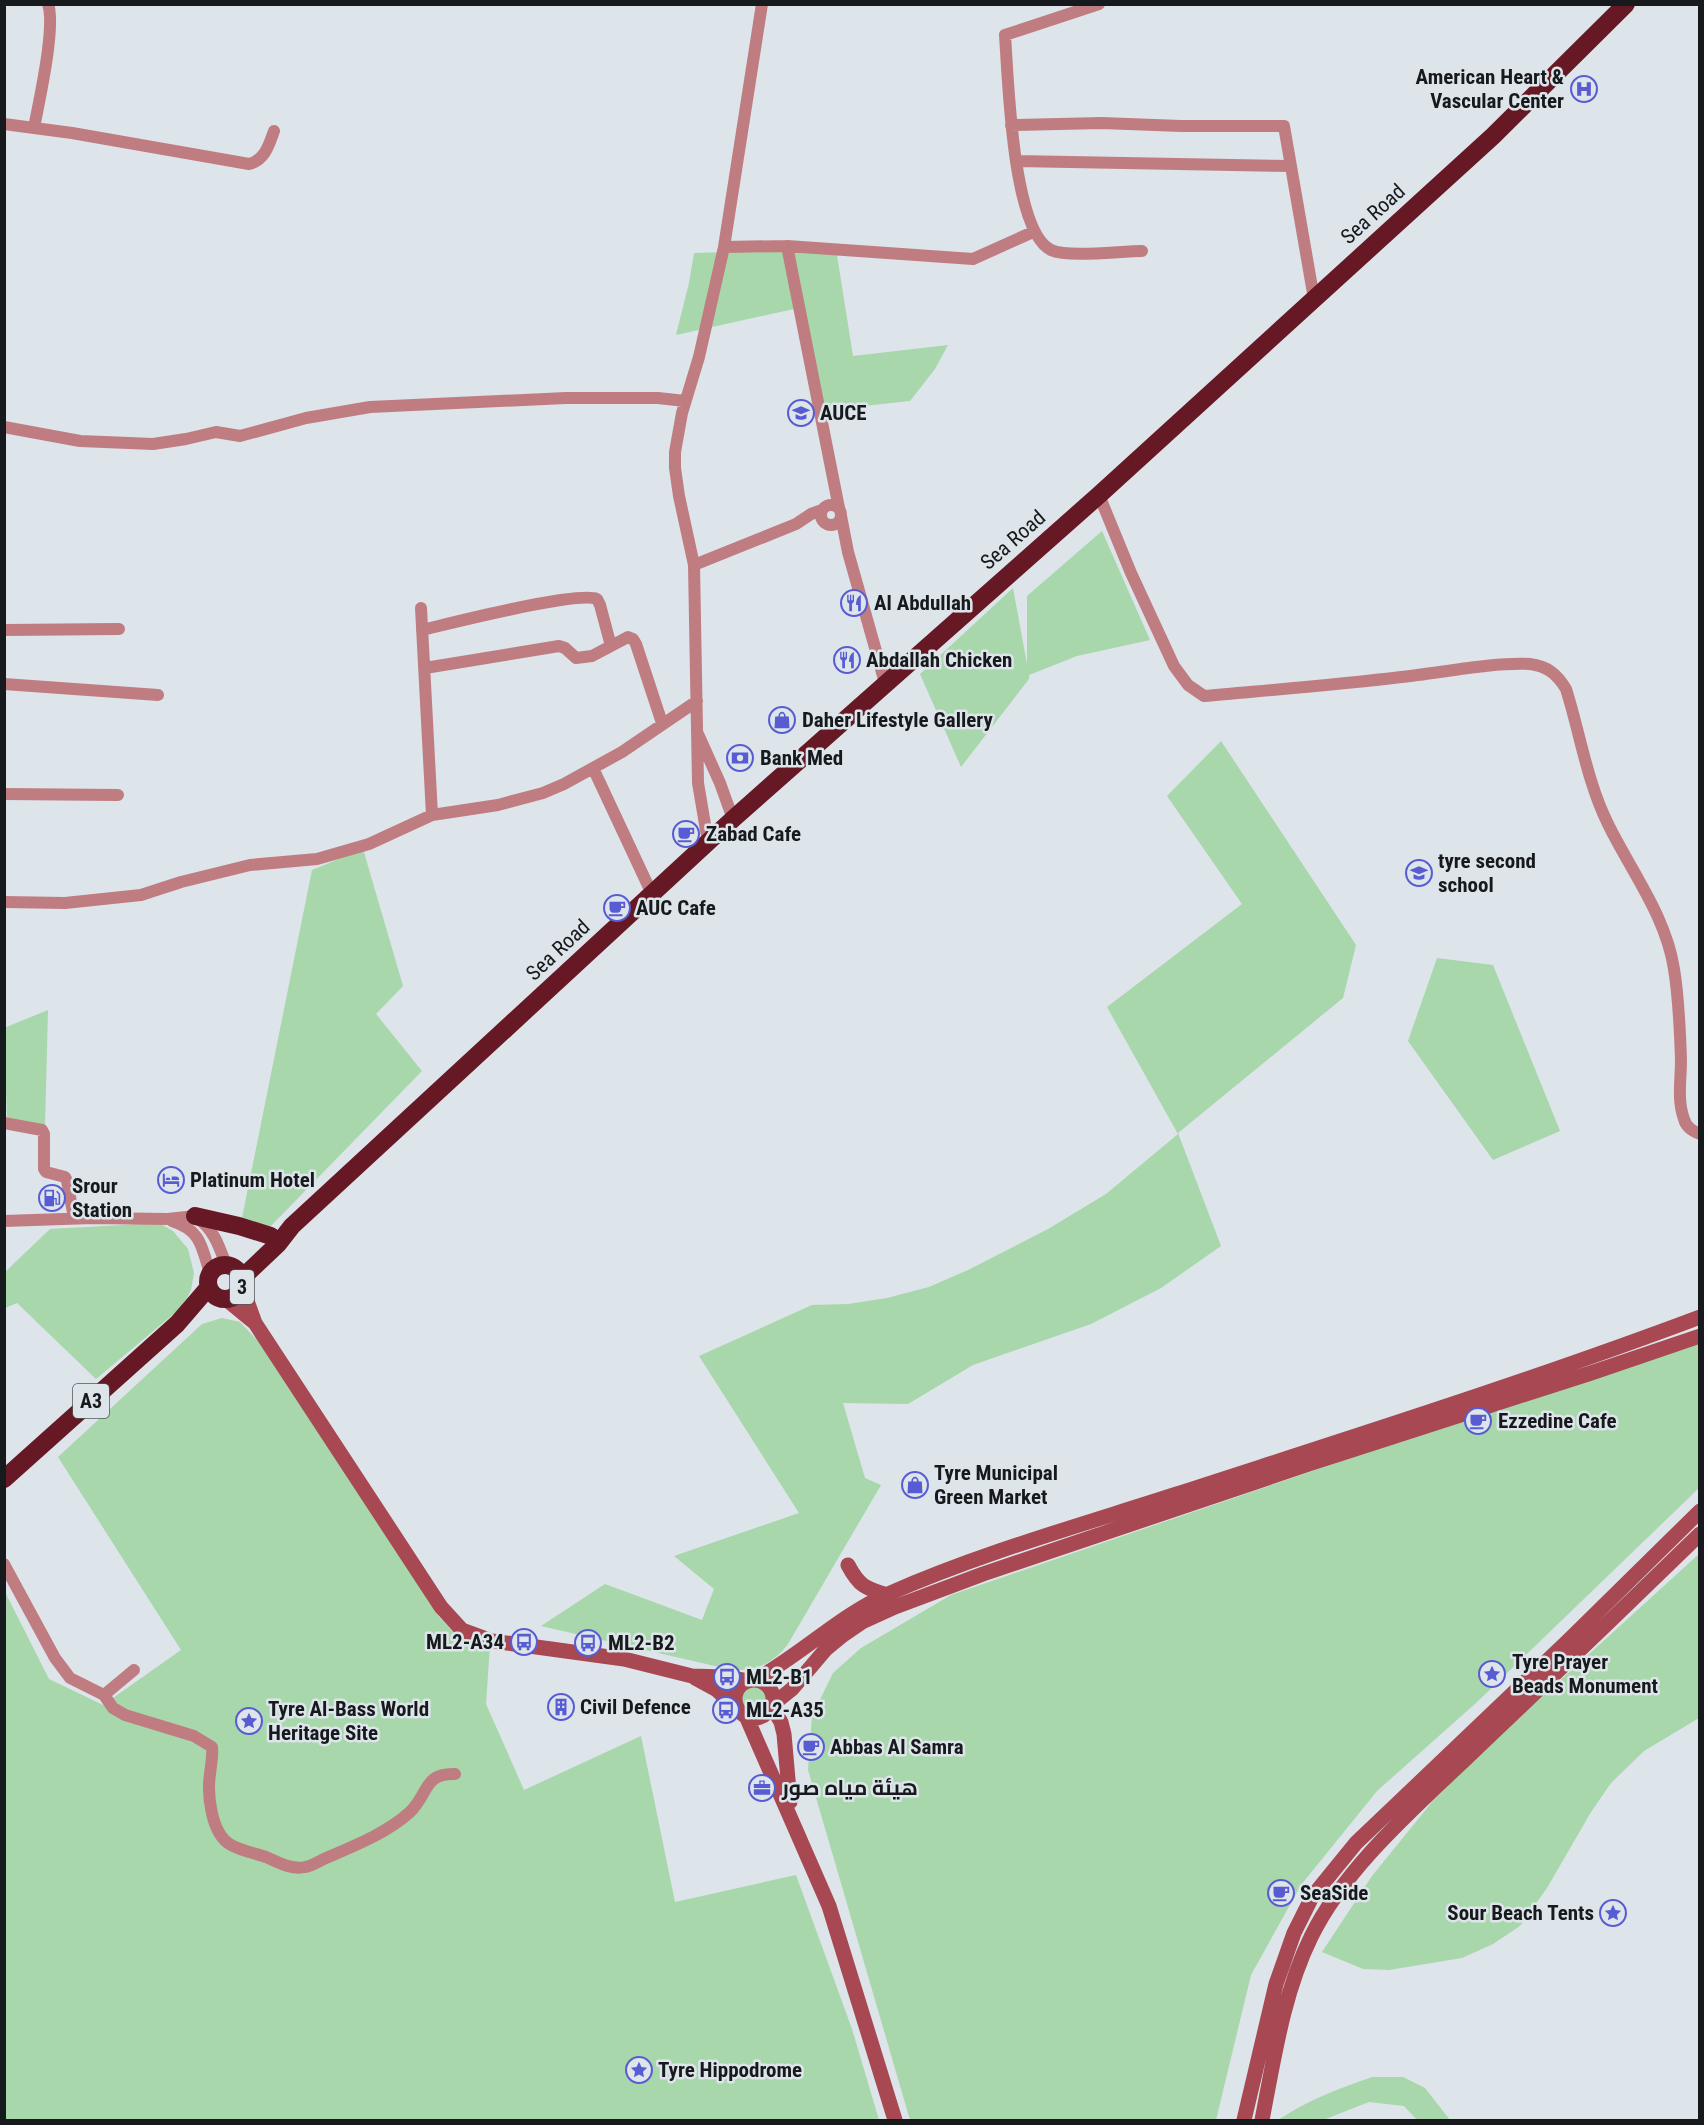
<svg xmlns="http://www.w3.org/2000/svg" width="1704" height="2125" viewBox="0 0 1704 2125" font-family="'Roboto Condensed',Cairo,sans-serif">
	<style>
		.green { fill: #a7d7ab }
		.lines { fill: none; stroke-linecap: round; stroke-linejoin: round }
		.street { stroke: #bf7d81; stroke-width: 12 }
		.secondary { stroke: #a74852; stroke-width: 15 }
		.highway { stroke: #661825; stroke-width: 18 }
		.labels { text-anchor: middle; dominant-baseline: central; stroke-width: 5; stroke-linejoin: round; paint-order: stroke }
		.shield { fill: #dde4ea; stroke: #52575a; stroke-width: 1.5 }
		.shield-label { font-size: 20px; font-weight: bold; fill: #171a1c }
		.poi-label { font-size: 21px; font-weight: bold; fill: #171a1c; stroke: #dde4ea; text-anchor: start }
		.street-label { font-size: 21px; fill: #171a1c; stroke: #dde4ea }
	</style>
	<rect width="100%" height="100%" fill="#dde4ea"/>
	<path class="green" d="M836,249L853,356L948,345L935,369L910,401L817,411L794,309L676,335L689,283L694,253Z
		M1102,531L1150,640L1077,656L1029,675V679L961,767L920,674L1013,588L1027,664V596Z
		M1221,741L1356,945L1343,998L1178,1133L1221,1246L1161,1288L1091,1324L973,1365L908,1404L843,1403L865,1478L881,1485L788,1644C773,1664 753,1673 728,1669L541,1626L605,1584L702,1620L714,1589L674,1556L799,1513L699,1356L812,1305L848,1304L887,1298L929,1287L968,1270L1048,1229L1106,1194L1178,1134L1107,1007L1242,904L1167,796Z
		M363,849L403,986L376,1014L422,1071L265,1232L240,1228L312,870Z
		M1437,958L1493,965L1560,1131L1493,1160L1408,1041Z
		M48,1010L45,1125L7,1121L4,1028Z
		M159,1223L173,1231L188,1249L194,1273L191,1290L187,1298L176,1312L96,1379L17,1303L5,1308V1272L50,1229Z
		M222,1318L240,1322L258,1341L439,1617L460,1638L490,1645L486,1704L524,1790L641,1736L675,1902L796,1875L852,2029L879,2120H5L4,1590L49,1679L103,1705L181,1650L58,1457L202,1324Z
		M1699,1341V1488L1476,1703L1377,1791L1301,1885L1251,1975L1216,2120H910L808,1770L812,1716L833,1673L861,1648L951,1595L1470,1417Z
		M1699,1554V1718L1644,1751L1611,1783L1591,1812L1547,1888L1520,1926L1493,1944L1462,1958L1389,1970L1363,1969L1322,1952L1372,1876L1432,1802L1478,1755Z
		M741 1700a13 13 0 1 1 26 0a13 13 0 1 1-26 0Z
		M1372,2077H1403L1425,2088L1450,2120H1417L1404,2106L1369,2102L1323,2120H1278C1308,2100 1338,2089 1372,2077Z"/>
	<g class="lines">
		<path class="street" d="M1099,4L1005,35C1008,76 1012,231 1051,250C1069,258 1120,251 1142,251
			M4,124L72,133L249,164C265,160 269,145 274,131
			M1011,125L1102,123L1181,126H1284L1314,299
			M34,128C39,101 56,27 48,4
			M1016,161L1290,166
			M787,246L839,508
			M724,247L787,246L973,259L1033,232
			M4,427L80,441L153,444L186,439L216,432L240,436L306,418L370,407L566,398H658L685,401
			M1099,495L1131,573L1174,666L1188,685L1204,696C1270,690 1336,685 1401,677C1440,673 1492,662 1530,664C1547,666 1557,674 1566,689C1580,733 1587,782 1608,824C1631,871 1666,916 1674,969C1679,999 1680,1030 1681,1060C1681,1080 1677,1100 1684,1119C1686,1127 1692,1131 1700,1134
			M821 515a10 10 0 1 1 20 0a10 10 0 1 1-20 0Z
			M841,516L848,552L885,683
			M694,565L796,524L811,514L822,510
			M421,608L432,815
			M4,630L119,629
			M422,630C452,623 576,591 597,599L600,605L611,646
			M425,668L559,646L565,648L576,658L592,656L628,637L633,639L636,644L662,723
			M4,684L158,695
			M698,734L720,783L733,819
			M593,768L652,894
			M4,794L118,795
			M708,842L698,783L694,565L679,496L675,468V452L682,413L699,357L724,247L762,4
			M4,902L65,903L141,895L181,882L250,865L317,859L369,844L432,815L498,805L543,793L564,784L622,752L697,701
			M4,1123L42,1130L44,1134V1169L46,1172L65,1177L67,1181L74,1218
			M4,1221L92,1218L168,1219L195,1216C214,1230 218,1243 226,1265
			M172,1221C201,1230 202,1247 210,1274
			M4,1564L55,1658L70,1678L104,1695L113,1708L125,1715L194,1736L212,1747C213,1757 211,1764 210,1774C207,1794 211,1834 231,1845C242,1851 254,1853 266,1857C278,1862 291,1870 305,1867C312,1866 319,1861 326,1858C354,1846 387,1833 410,1812C429,1794 423,1773 455,1774
			M104,1695L134,1670"/>
		<path class="secondary" d="M242,1287L255,1323L441,1607L462,1630L492,1641L624,1659L692,1676L724,1677L749,1681
			M227,1300L255,1323
			M848,1565C859,1586 865,1588 887,1595
			M695,1678L717,1690L739,1711
			M755,1680C802,1654 839,1616 888,1594C981,1553 1081,1525 1177,1494C1352,1437 1527,1382 1700,1317
			M735 1699a19 19 0 1 1 38 0a19 19 0 1 1-38 0Z
			M772,1705L792,1689L826,1649L843,1635L862,1622L895,1607L983,1574L1309,1464L1591,1373L1700,1336
			M772,1707L781,1722L784,1734L790,1802
			M746,1716L829,1906L895,2120
			M1244,2120L1276,1984L1294,1933L1312,1897L1356,1843L1569,1640L1700,1511
			M1262,2120C1274,2059 1283,1994 1311,1937C1346,1865 1420,1803 1477,1748C1552,1677 1626,1606 1700,1534"/>
		<path class="highway" d="M195,1216L239,1226L271,1236
			M208 1282a17 17 0 1 1 34 0a17 17 0 1 1-34 0Z
			M242,1278L278,1244L292,1226L733,819L1099,495L1493,136L1626,4
			M4,1479L177,1324L208,1288"/>
	</g>
	<defs>
		<symbol id="hospital-ring" viewBox="-11 -11 22 22"><circle r="9.5" fill="#dde4ea" stroke="#585cd3" stroke-width="1.5"/><path d="M-5-5h3v3.5h4V-5h3V5h-3V1.5h-4V5h-3Z" fill="#585cd3"/></symbol>
		<symbol id="university-ring" viewBox="-11 -11 22 22"><circle r="9.5" fill="#dde4ea" stroke="#585cd3" stroke-width="1.5"/><path d="M0-5L7-2L0 1L-7-2ZM-4 1L0 2.5L4 1V4Q0 6-4 4Z" fill="#585cd3"/></symbol>
		<symbol id="restaurant-ring" viewBox="-11 -11 22 22"><circle r="9.5" fill="#dde4ea" stroke="#585cd3" stroke-width="1.5"/><path d="M-5-6h1v4h1v-4h1v4h1v-4h1v5L-1.5 .5V6h-2V.5L-5-1ZM5-6V6H3V1.5H1.5Q1.5-4 5-6Z" fill="#585cd3"/></symbol>
		<symbol id="shop-ring" viewBox="-11 -11 22 22"><circle r="9.5" fill="#dde4ea" stroke="#585cd3" stroke-width="1.5"/><path d="M-5-2.5h2.3a2.7 3.5 0 0 1 5.4 0H5L5.5 6h-11ZM-1.5-2.5h3a1.5 2.3 0 0 0-3 0Z" fill="#585cd3"/></symbol>
		<symbol id="bank-ring" viewBox="-11 -11 22 22"><circle r="9.5" fill="#dde4ea" stroke="#585cd3" stroke-width="1.5"/><path d="M-6-4H6V4H-6ZM0-2.3a2.3 2.3 0 1 0 0 4.6a2.3 2.3 0 1 0 0-4.6Z" fill="#585cd3"/></symbol>
		<symbol id="cafe-ring" viewBox="-11 -11 22 22"><circle r="9.5" fill="#dde4ea" stroke="#585cd3" stroke-width="1.5"/><path d="M-5.5-4.5H6V0H3Q3 3.5 0 3.5H-2.5Q-5.5 3.5-5.5 0ZM3-3.2v2h1.7v-2ZM-6 4.5H4V6H-6Z" fill="#585cd3"/></symbol>
		<symbol id="school-ring" viewBox="-11 -11 22 22"><circle r="9.5" fill="#dde4ea" stroke="#585cd3" stroke-width="1.5"/><path d="M0-5L7-2L0 1L-7-2ZM-4 1L0 2.5L4 1V4Q0 6-4 4Z" fill="#585cd3"/></symbol>
		<symbol id="hotel-ring" viewBox="-11 -11 22 22"><circle r="9.5" fill="#dde4ea" stroke="#585cd3" stroke-width="1.5"/><path d="M-6-4.5h1.5V1H6V5H4.5V3h-9V5H-6ZM-4 0a1.8 1.8 0 1 1 3.6 0ZM.5 0V-2.5h3Q6-2.5 6 0Z" fill="#585cd3"/></symbol>
		<symbol id="fuel-ring" viewBox="-11 -11 22 22"><circle r="9.5" fill="#dde4ea" stroke="#585cd3" stroke-width="1.5"/><path d="M-5.5-6h7V0h2V4h1.3V-2.5L3-4.5l.8-.8L6-3V5H2.5V1h-1V6h-7ZM-4.2-4.7v3.2H.2V-4.7Z" fill="#585cd3"/></symbol>
		<symbol id="bus-ring" viewBox="-11 -11 22 22"><circle r="9.5" fill="#dde4ea" stroke="#585cd3" stroke-width="1.5"/><path d="M-5-6H5V4H4V6H2V4H-2V6H-4V4H-5ZM-3.5-4V0h7V-4ZM-3.5 1.2v1.5H-2V1.2ZM2 1.2v1.5H3.5V1.2Z" fill="#585cd3"/></symbol>
		<symbol id="sight-ring" viewBox="-11 -11 22 22"><circle r="9.5" fill="#dde4ea" stroke="#585cd3" stroke-width="1.5"/><path d="M0-6L1.8-2.2L6-1.7L2.9 1.2L3.7 5.4L0 3.3L-3.7 5.4L-2.9 1.2L-6-1.7L-1.8-2.2Z" fill="#585cd3"/></symbol>
		<symbol id="building-ring" viewBox="-11 -11 22 22"><circle r="9.5" fill="#dde4ea" stroke="#585cd3" stroke-width="1.5"/><path d="M-4-6H4V6H1V3H-1V6H-4ZM-2.5-4.3h1.7v1.8h-1.7ZM.8-4.3h1.7v1.8H.8ZM-2.5-1h1.7V.8h-1.7ZM.8-1h1.7V.8H.8Z" fill="#585cd3"/></symbol>
		<symbol id="office-ring" viewBox="-11 -11 22 22"><circle r="9.5" fill="#dde4ea" stroke="#585cd3" stroke-width="1.5"/><path d="M-6-3h4V-5.5h4V-3h4V5H-6ZM-1-4.5V-3h2v-1.5ZM-6 0V1H6V0Z" fill="#585cd3"/></symbol>
	</defs>
	<g fill-rule="evenodd">
		<use href="#hospital-ring" x="1569" y="74" width="30" height="30"/>
		<use href="#university-ring" x="786" y="398" width="30" height="30"/>
		<use href="#restaurant-ring" x="839" y="588" width="30" height="30"/>
		<use href="#restaurant-ring" x="832" y="645" width="30" height="30"/>
		<use href="#shop-ring" x="767" y="705" width="30" height="30"/>
		<use href="#bank-ring" x="725" y="743" width="30" height="30"/>
		<use href="#cafe-ring" x="671" y="819" width="30" height="30"/>
		<use href="#school-ring" x="1404" y="858" width="30" height="30"/>
		<use href="#cafe-ring" x="602" y="893" width="30" height="30"/>
		<use href="#hotel-ring" x="156" y="1165" width="30" height="30"/>
		<use href="#fuel-ring" x="37" y="1183" width="30" height="30"/>
		<use href="#cafe-ring" x="1463" y="1406" width="30" height="30"/>
		<use href="#shop-ring" x="900" y="1470" width="30" height="30"/>
		<use href="#bus-ring" x="509" y="1627" width="30" height="30"/>
		<use href="#bus-ring" x="573" y="1628" width="30" height="30"/>
		<use href="#sight-ring" x="1477" y="1659" width="30" height="30"/>
		<use href="#bus-ring" x="712" y="1662" width="30" height="30"/>
		<use href="#building-ring" x="546" y="1692" width="30" height="30"/>
		<use href="#bus-ring" x="711" y="1695" width="30" height="30"/>
		<use href="#sight-ring" x="234" y="1706" width="30" height="30"/>
		<use href="#cafe-ring" x="796" y="1732" width="30" height="30"/>
		<use href="#office-ring" x="747" y="1773" width="30" height="30"/>
		<use href="#cafe-ring" x="1266" y="1878" width="30" height="30"/>
		<use href="#sight-ring" x="1598" y="1898" width="30" height="30"/>
		<use href="#sight-ring" x="624" y="2055" width="30" height="30"/>
	</g>
	<g class="labels">
		<g class="shield">
			<rect x="230" y="1270" width="24" height="34" rx="4.5"/>
			<rect x="73" y="1384" width="36" height="34" rx="4.5"/>
		</g>
		<g class="shield-label">
			<text x="242" y="1287">3</text>
			<text x="91" y="1401">A3</text>
		</g>
		<g class="poi-label">
			<text x="1564" y="77" text-anchor="end">American Heart &amp;<tspan x="1564" dy="24">Vascular Center</tspan></text>
			<text x="820" y="413">AUCE</text>
			<text x="874" y="603">Al Abdullah</text>
			<text x="866" y="660">Abdallah Chicken</text>
			<text x="802" y="720">Daher Lifestyle Gallery</text>
			<text x="760" y="758">Bank Med</text>
			<text x="706" y="834">Zabad Cafe</text>
			<text x="1438" y="861">tyre second<tspan x="1438" dy="24">school</tspan></text>
			<text x="636" y="908">AUC Cafe</text>
			<text x="190" y="1180">Platinum Hotel</text>
			<text x="72" y="1186">Srour<tspan x="72" dy="24">Station</tspan></text>
			<text x="1498" y="1421">Ezzedine Cafe</text>
			<text x="934" y="1473">Tyre Municipal<tspan x="934" dy="24">Green Market</tspan></text>
			<text x="504" y="1642" text-anchor="end">ML2-A34</text>
			<text x="608" y="1643">ML2-B2</text>
			<text x="1512" y="1662">Tyre Prayer<tspan x="1512" dy="24">Beads Monument</tspan></text>
			<text x="746" y="1677">ML2-B1</text>
			<text x="580" y="1707">Civil Defence</text>
			<text x="268" y="1709">Tyre Al-Bass World<tspan x="268" dy="24">Heritage Site</tspan></text>
			<text x="746" y="1710">ML2-A35</text>
			<text x="830" y="1747">Abbas Al Samra</text>
			<text x="782" y="1788">هيئة مياه صور</text>
			<text x="1300" y="1893">SeaSide</text>
			<text x="1594" y="1913" text-anchor="end">Sour Beach Tents</text>
			<text x="658" y="2070">Tyre Hippodrome</text>
		</g>
		<g class="street-label">
			<text transform="translate(1373 214) rotate(-42)">Sea Road</text>
			<text transform="translate(1013 540) rotate(-41)">Sea Road</text>
			<text transform="translate(558 950) rotate(-43)">Sea Road</text>
		</g>
	</g>
	<rect width="1704" height="2125" fill="none" stroke="#171a1c" stroke-width="12"/>
</svg>
